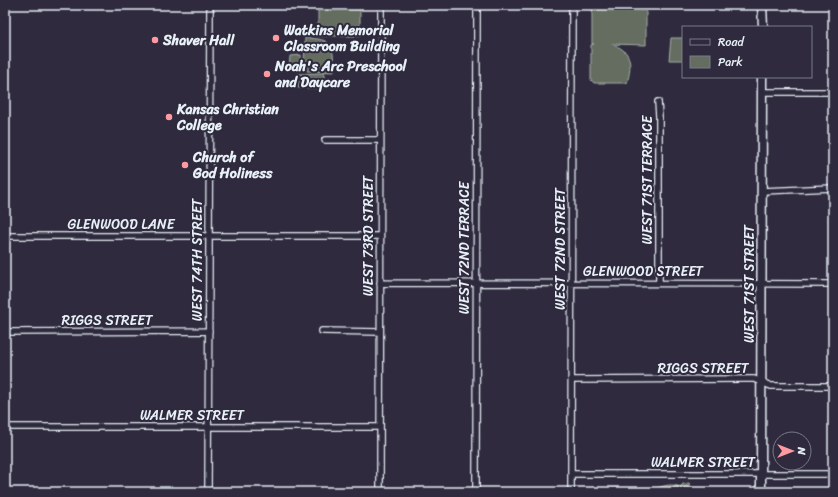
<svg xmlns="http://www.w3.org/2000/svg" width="838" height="497" viewBox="0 0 838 497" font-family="Sriracha,sans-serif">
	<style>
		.green { fill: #656d61; stroke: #a6afac }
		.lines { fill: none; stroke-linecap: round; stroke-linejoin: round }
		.street-casing { stroke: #e8f1f8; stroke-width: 8 }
		.secondary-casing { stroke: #e8f1f8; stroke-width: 11 }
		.street { stroke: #2f2a3d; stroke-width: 5.5 }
		.secondary { stroke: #2f2a3d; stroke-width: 8 }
		.poi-dot { fill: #ff9aa2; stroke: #2f2a3d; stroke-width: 1.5 }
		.labels { text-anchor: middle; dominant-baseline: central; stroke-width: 4; stroke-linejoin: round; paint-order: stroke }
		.poi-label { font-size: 14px; font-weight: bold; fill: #e8f1f8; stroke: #2f2a3d; text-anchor: start }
		.street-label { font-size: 14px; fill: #e8f1f8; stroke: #2f2a3d }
	</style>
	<rect width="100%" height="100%" fill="#2f2a3d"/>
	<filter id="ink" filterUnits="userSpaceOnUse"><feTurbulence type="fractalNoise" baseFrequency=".025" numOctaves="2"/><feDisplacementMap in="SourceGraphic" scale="8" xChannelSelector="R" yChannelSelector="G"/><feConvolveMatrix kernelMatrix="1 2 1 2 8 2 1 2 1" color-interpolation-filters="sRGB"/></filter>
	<g filter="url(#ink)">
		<path class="green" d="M318,5H360V36H318Z
			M592,5H646V45L612,44C615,46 620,47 623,50C633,57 630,73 627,83H594L591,80V45L594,44H592Z
			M305,38C334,39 333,44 334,72L307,71L304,67Z
			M671,38H683V60H669Z
			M301,55V70L289,69L290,56Z
			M324,73V88H298V74Z
			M689,483L692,488L691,492H648V490C657,490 668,481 680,487L683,484Z
			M620,488L621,492H590L593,489Z"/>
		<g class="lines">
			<defs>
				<path id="street" d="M475,5L477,10L476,492
					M762,92H833
					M658,102L659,116V283
					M325,140H380
					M762,191L833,188
					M5,236H380
					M380,283L833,284
					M322,331L380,332
					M5,332L209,331
					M571,380L746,379H754L771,386H833
					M5,427H380
					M573,474H833
					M208,492L210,5
					M380,492L381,5
					M571,492L572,5"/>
				<path id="secondary" d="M762,5L763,27
					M761,492L762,77"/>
			</defs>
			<use href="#street" class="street-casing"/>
			<use href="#secondary" class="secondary-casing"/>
			<use href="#street" class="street"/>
			<use href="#secondary" class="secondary"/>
		</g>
	</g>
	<g class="poi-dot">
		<circle cx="276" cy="38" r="4"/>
		<circle cx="155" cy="40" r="4"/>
		<circle cx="267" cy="74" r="4"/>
		<circle cx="169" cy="117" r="4"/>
		<circle cx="185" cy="165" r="4"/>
	</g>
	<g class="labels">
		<g class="poi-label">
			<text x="284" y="30">Watkins Memorial<tspan x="284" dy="16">Classroom Building</tspan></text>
			<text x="163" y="40">Shaver Hall</text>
			<text x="275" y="66">Noah's Arc Preschool<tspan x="275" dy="16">and Daycare</tspan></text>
			<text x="177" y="109">Kansas Christian<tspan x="177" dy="16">College</tspan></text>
			<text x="193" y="157">Church of<tspan x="193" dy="16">God Holiness</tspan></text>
		</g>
		<g class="street-label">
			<text transform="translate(647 180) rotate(-90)">WEST 71ST TERRACE</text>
			<text x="121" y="224">GLENWOOD LANE</text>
			<text transform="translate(368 236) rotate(-90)">WEST 73RD STREET</text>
			<text transform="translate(464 248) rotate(-90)">WEST 72ND TERRACE</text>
			<text transform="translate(560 249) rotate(-90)">WEST 72ND STREET</text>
			<text transform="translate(197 260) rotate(-90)">WEST 74TH STREET</text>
			<text x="643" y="271">GLENWOOD STREET</text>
			<text transform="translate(749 284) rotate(-90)">WEST 71ST STREET</text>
			<text x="107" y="320">RIGGS STREET</text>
			<text x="703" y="368">RIGGS STREET</text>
			<text x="192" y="415">WALMER STREET</text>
			<text x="703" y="462">WALMER STREET</text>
		</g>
	</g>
	<rect width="838" height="497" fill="none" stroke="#2f2a3d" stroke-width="20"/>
	<rect x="10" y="10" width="818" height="477" fill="none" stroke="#e8f1f8" stroke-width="1.5" filter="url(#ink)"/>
	<rect x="682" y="26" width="130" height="52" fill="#2f2a3d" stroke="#797a88"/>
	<rect x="690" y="39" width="20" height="6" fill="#2f2a3d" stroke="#797a88"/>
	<text x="718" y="46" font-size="12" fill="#e8f1f8">Road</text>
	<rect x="690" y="56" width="20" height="12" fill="#656d61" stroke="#797a88"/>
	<text x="718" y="66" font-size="12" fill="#e8f1f8">Park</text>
	<g transform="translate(792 451) rotate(90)"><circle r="19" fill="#2f2a3d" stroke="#797a88"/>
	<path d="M0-3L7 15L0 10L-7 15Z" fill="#ff9aa2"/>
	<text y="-6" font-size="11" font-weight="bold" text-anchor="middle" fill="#e8f1f8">N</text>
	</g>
</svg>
